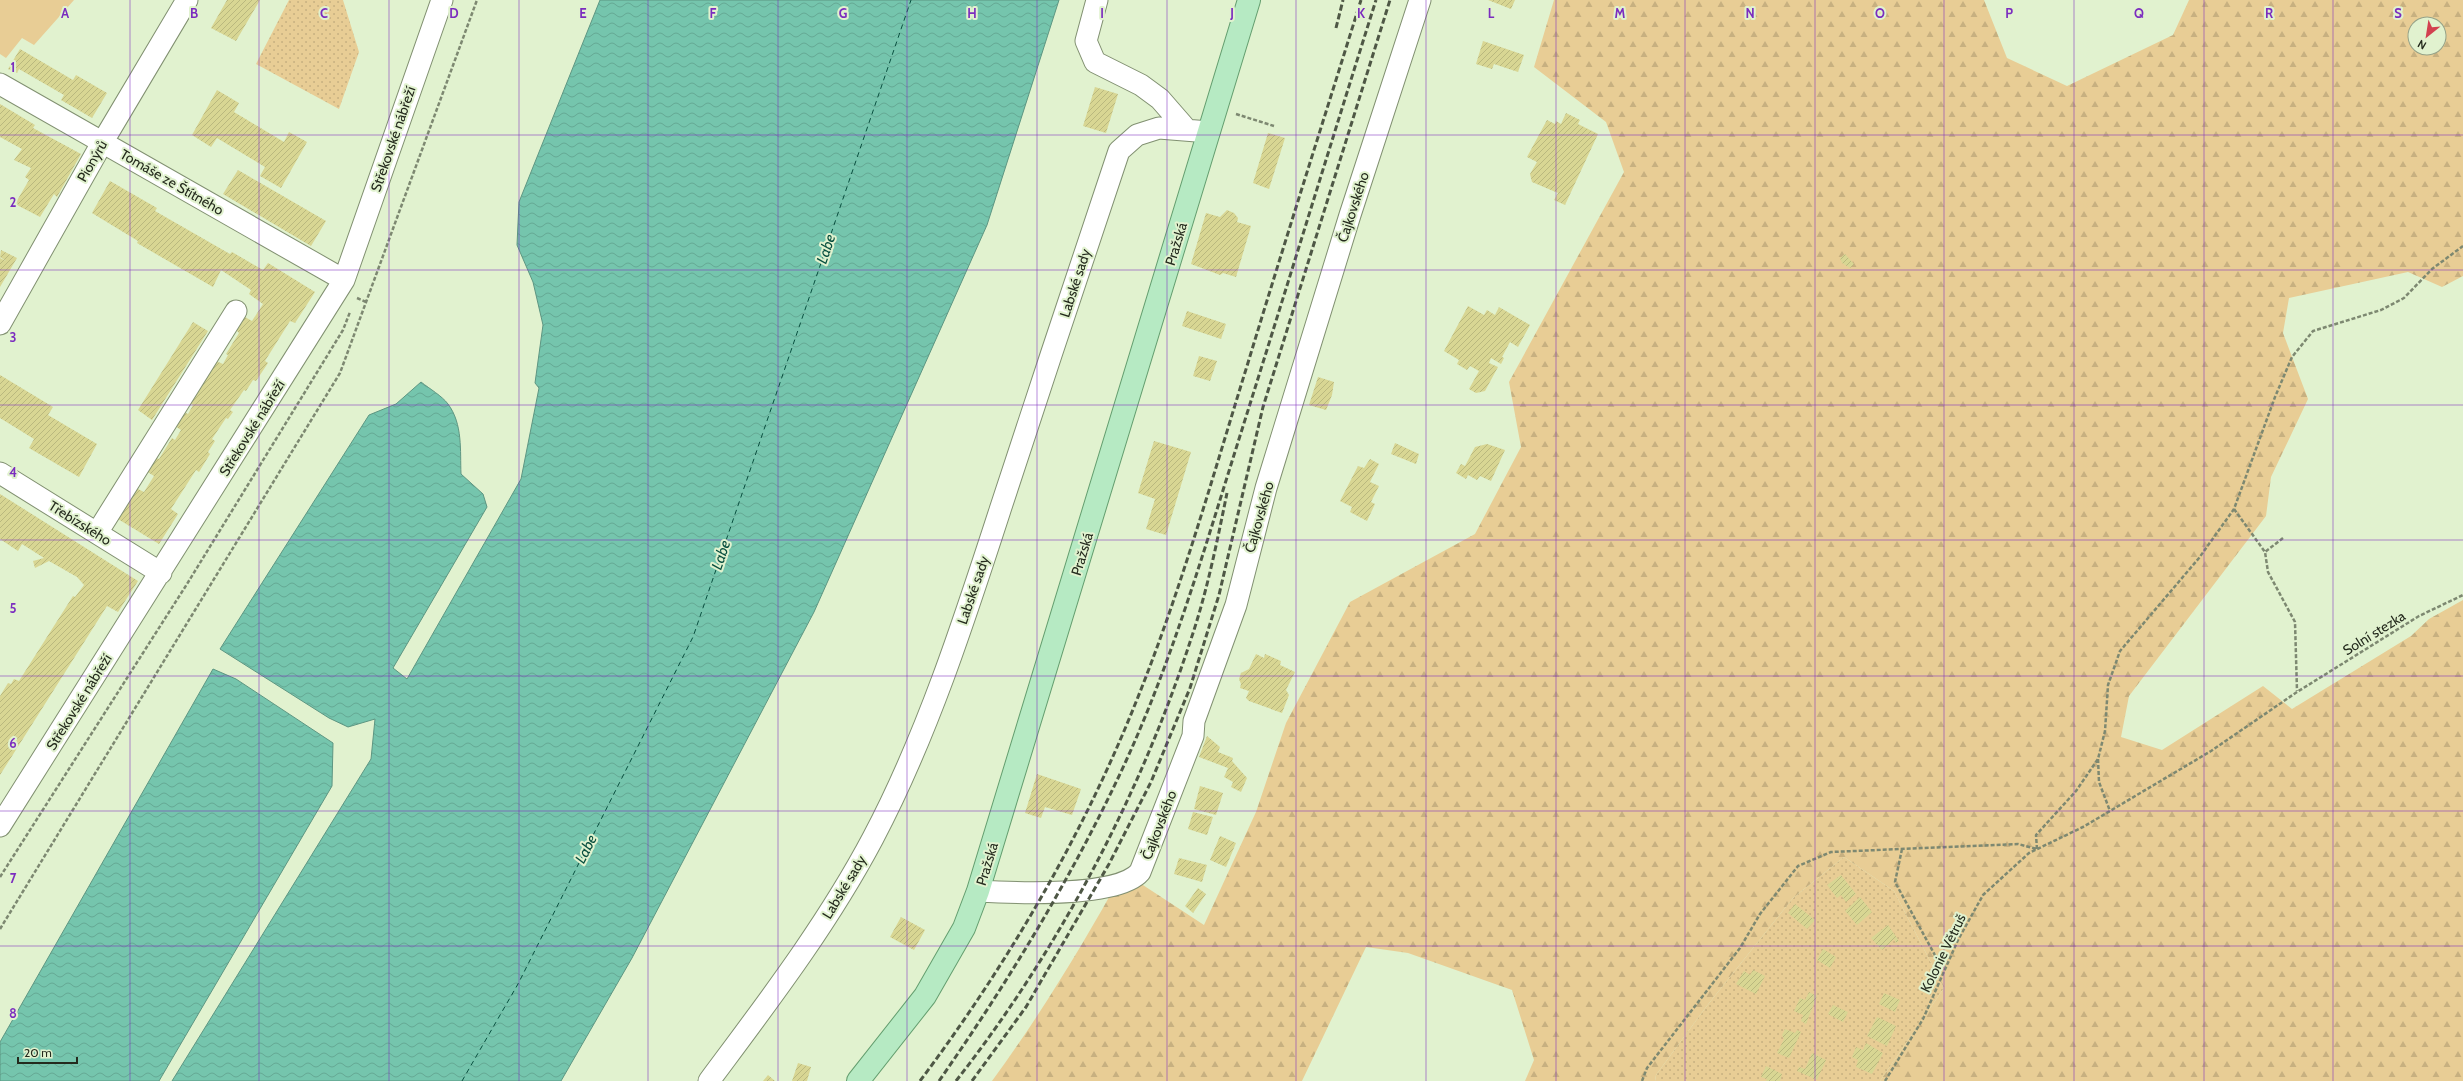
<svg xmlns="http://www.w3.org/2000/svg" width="2463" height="1081" viewBox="0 0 2463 1081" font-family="Cabin,sans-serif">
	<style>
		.green { fill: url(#green-dots) }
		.forest { fill: url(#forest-firs); fill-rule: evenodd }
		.pitch { fill: #e8cd95 }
		.water { fill: url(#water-waves); stroke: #5d9682 }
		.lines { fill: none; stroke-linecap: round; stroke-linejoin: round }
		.ferry { stroke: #084f3f; stroke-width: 1; stroke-dasharray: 5 4; stroke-linecap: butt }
		.building { fill: url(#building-hatch) }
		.minor-casing { stroke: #819071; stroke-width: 23 }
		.major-casing { stroke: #649e6f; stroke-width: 24 }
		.path { stroke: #7d8871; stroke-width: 2.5; stroke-dasharray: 4 2; stroke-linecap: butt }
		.minor { stroke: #fff; stroke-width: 21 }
		.major { stroke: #b6eac3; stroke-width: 22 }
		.rail { stroke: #4e5745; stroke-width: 3; stroke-dasharray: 6 3; stroke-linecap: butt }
		.grid { fill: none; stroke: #7b2cbf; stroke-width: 1; stroke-opacity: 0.55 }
		.labels { text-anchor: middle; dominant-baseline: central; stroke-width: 4; stroke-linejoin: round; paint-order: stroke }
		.street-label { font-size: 14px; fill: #242a1d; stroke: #e1f2cf }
		.water-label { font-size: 15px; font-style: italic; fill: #084f3f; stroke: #e1f2cf }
		.grid-label { font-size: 13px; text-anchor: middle; font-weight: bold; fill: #7b2cbf; stroke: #e1f2cf; stroke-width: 4; stroke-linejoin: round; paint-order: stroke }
	</style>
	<defs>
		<pattern id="green-dots" width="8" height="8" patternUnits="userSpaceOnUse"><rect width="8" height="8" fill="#e8cd95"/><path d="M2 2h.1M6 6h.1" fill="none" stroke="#c7b080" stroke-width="1.8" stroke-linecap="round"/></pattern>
		<pattern id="forest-firs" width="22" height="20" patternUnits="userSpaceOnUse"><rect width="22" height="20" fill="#e8cd95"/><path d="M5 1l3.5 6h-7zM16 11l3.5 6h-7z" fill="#c7b080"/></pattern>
		<pattern id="water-waves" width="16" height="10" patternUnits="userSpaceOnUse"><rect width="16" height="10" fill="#75c5ad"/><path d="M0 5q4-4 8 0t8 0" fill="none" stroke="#65a994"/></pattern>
		<pattern id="building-hatch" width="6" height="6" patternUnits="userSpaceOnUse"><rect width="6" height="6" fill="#d8d693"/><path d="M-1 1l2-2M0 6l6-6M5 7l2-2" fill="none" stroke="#b9b87e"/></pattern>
	</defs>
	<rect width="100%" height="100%" fill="#e1f2cf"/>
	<path class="green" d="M289,0H343L359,52L339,109L256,64Z
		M1844,857L1894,891L1944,988L1880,1081H1655L1656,1075L1706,1007L1793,898Z"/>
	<path class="forest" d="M1554,0H1984L2007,58L2067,86L2173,35L2189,0H2463V276L2442,287L2408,272L2289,298L2283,333L2308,399L2271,477L2266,516L2129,696L2121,737L2162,750L2263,686L2292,709L2411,636L2429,619L2463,600V1081H1880L1944,988L1894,891L1844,857L1793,898L1706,1007L1656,1075L1655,1081H1525L1534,1060L1512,990L1408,953L1366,947L1302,1081H992C1041,1014 1083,945 1123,872L1204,925L1256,812L1286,723L1350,602L1475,534L1521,447L1509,382L1624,172L1606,122L1534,67ZM2415,24H2439V48H2415Z"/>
	<path class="pitch" d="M0,0H74L34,45L22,38L6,58L0,54Z"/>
	<path class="water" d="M600,0H1059L987,225L814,612L632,958L561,1081H172L371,759L375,719L348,727L329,718L220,649L369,415L396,404L421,382C430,389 442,396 448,404C463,424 460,451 461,474L483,494L487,507L393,668L407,679L521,479L539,388L535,383L543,325L533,282L517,245L519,202Z
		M213,669L236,679L333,743L332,786L159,1081H0V1042Z"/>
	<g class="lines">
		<path class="ferry" d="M462,1081L518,984L693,637L911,0"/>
	</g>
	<path class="building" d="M227,0H260L236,41L211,28Z
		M1488,0H1515L1511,9Z
		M1483,41L1524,55L1518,72L1494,64L1492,69L1476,64Z
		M20,49L73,80L76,75L107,93L92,118L61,100L64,95L19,69L17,73L8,69Z
		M1095,87L1118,94L1106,133L1083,126Z
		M217,90L239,103L234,112L284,142L289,132L307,142L281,188L260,176L265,167L217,138L211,147L192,135Z
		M0,104L35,125L33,128L81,154L57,197L54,194L40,217L15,204L29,180L25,177L31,168L14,160L22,149L0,137Z
		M1566,113L1580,120L1578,124L1598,134L1565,205L1554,200L1558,193L1532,182L1530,174L1537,162L1527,157L1547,120L1555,124L1556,121L1561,124Z
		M1268,133L1285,138L1269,189L1253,183Z
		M238,170L326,221L311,246L223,194Z
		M110,181L157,208L155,211L230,254L232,252L263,270L268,263L315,292L295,323L290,321L265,361L268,363L256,381L253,380L246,391L244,390L230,410L233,412L228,419L226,418L212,439L215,441L208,452L210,454L199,472L196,470L171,509L178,514L159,544L113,516L132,486L144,492L154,476L146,471L154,457L159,459L172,438L175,440L181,430L175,426L184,412L188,414L193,405L190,403L216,361L223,364L228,355L226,354L239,333L235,329L245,317L252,321L263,304L249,294L251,290L221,270L213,287L137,243L138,241L92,213Z
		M1227,210L1234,213L1238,218L1237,222L1251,226L1236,277L1223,273L1220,275L1191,264L1206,213L1220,217Z
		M1,250L17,258L0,287V258L6,261L0,257Z
		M1845,254L1854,264L1850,268L1842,263L1840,258Z
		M1468,306L1484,315L1487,310L1495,315L1499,307L1530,325L1518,347L1510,342L1502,357L1504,358L1501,364L1491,358L1489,363L1498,367L1485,391L1476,393L1469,389L1479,371L1470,366L1467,370L1457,364L1459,360L1444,351Z
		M1187,311L1226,324L1221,339L1182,326Z
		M193,322L208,331L152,420L138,410Z
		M1199,356L1217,361L1210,381L1193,376Z
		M0,375L53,407L48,415L97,444L79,477L29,448L34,439L0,418Z
		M1318,377L1334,382L1332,395L1326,410L1309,405Z
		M1154,441L1191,452L1166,535L1146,529L1155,499L1138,493Z
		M1395,443L1419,454L1416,464L1391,454Z
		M1487,444L1505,450L1491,481L1480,476L1477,480L1468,475L1466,479L1456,473L1461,464L1465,466L1475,447Z
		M1370,459L1379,464L1370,482L1379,486L1371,502L1375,504L1367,521L1350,512L1352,507L1340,501L1358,466L1364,468Z
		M0,494L138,581L118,612L107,606L0,775V696L8,683L11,684L14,679L19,681L73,596L75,597L84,585L77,577L49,561L35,568L33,561L44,558L22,544L18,551L0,539Z
		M1256,654L1264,658L1265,654L1281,661L1280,665L1295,672L1286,690L1289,695L1282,713L1249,701L1246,698L1249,691L1240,688L1241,684L1239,679L1241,673L1249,669Z
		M1207,736L1220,747L1218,752L1233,758L1232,761L1247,778L1241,792L1231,787L1233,782L1224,777L1228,768L1199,757Z
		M1037,774L1081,789L1072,815L1045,807L1041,818L1025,813Z
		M1200,786L1223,793L1216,815L1194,809Z
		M1193,812L1213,817L1207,835L1188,829Z
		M1220,836L1236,843L1226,867L1210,860Z
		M1179,858L1207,865L1202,882L1174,874Z
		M1841,875L1856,894L1846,902L1841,895L1837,898L1827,885Z
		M1198,888L1206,894L1193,913L1185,906Z
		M1860,897L1872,912L1857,925L1845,911Z
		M1795,904L1815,920L1807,929L1788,913Z
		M901,917L925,930L914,950L890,937Z
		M1888,925L1899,941L1896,943L1894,939L1882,950L1871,938Z
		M1823,949L1836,957L1830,968L1817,960Z
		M1753,970L1765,976L1756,994L1736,984L1744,971L1750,975Z
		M1809,992L1817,996L1806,1024L1801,1021L1803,1015L1794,1011L1800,998L1805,1000Z
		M1884,993L1900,1000L1895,1012L1879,1004Z
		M1833,1005L1848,1012L1843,1022L1828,1014Z
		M1877,1017L1896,1026L1887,1046L1867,1036Z
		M1785,1029L1795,1033L1797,1030L1801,1032L1789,1058L1777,1053L1784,1039L1782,1035Z
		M1866,1043L1883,1053L1872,1074L1856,1067L1858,1060L1852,1057L1856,1047L1863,1050Z
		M1812,1053L1826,1060L1817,1080L1797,1071L1799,1067L1805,1069Z
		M798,1063L811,1067L807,1081H792Z
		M1766,1066L1782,1074L1780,1081H1766L1767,1079L1761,1077Z
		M768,1075L775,1081H763Z"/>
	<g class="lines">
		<defs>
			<path id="minor" d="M1097,0L1086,41L1095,62L1141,85L1160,99L1187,130
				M0,84L344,280
				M0,324L102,143L187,0
				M0,473L161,573
				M97,533L236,311
				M0,826L344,280L442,0
				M978,891C1013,893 1118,898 1140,872L1193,736L1194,721L1236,605L1266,488L1350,215L1420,0
				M709,1081C767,1003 827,925 873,838C927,736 965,618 1001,507C1040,388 1079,270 1119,151L1137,135L1159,128L1209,132"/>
			<path id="major" d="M858,1081L925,996L964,928L978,891L1249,0"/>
		</defs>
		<use href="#minor" class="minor-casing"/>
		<use href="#major" class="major-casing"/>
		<path class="path" d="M1236,114L1274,126
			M357,298L366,302
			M2234,509L2265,552
			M2283,538L2265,552L2268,572L2295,622L2297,691
			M2098,759L2099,782L2110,811
			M1902,849L1895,882L1937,959L1946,965
			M2037,849L2036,835L2076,791L2098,759L2105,731L2108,685L2120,651L2199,558L2234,509L2275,397L2292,357L2313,331L2381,310L2404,298L2432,269L2463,246
			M0,877L187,584L343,330L350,312
			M0,929L340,373L477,0
			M1642,1081L1647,1068L1740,948L1760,914L1798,866L1831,852L2018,844L2037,849
			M1885,1081L1923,1019L1958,940L1983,895L2029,853L2083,827L2110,811L2211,751L2297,692L2419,616L2463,595"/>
		<use href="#minor" class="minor"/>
		<use href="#major" class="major"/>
		<path class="rail" d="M1336,28L1343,0
			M920,1081C1007,965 1082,837 1136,702C1180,593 1212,479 1247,366C1284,244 1323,122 1361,0
			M939,1081C1010,979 1074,874 1126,761C1173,658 1205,547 1239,439C1285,293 1330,146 1376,0
			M956,1081C1058,951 1140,796 1191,639C1207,592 1217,542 1227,493
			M972,1081L1026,1007L1109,864L1151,782L1190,688L1219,595L1263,407L1390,0"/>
	</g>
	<path class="grid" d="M130,0V1081M259,0V1081M389,0V1081M519,0V1081M648,0V1081M778,0V1081M907,0V1081M1037,0V1081M1167,0V1081M1296,0V1081M1426,0V1081M1556,0V1081M1685,0V1081M1815,0V1081M1944,0V1081M2074,0V1081M2204,0V1081M2333,0V1081M0,135H2463M0,270H2463M0,405H2463M0,540H2463M0,676H2463M0,811H2463M0,946H2463"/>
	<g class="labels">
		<g class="street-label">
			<text transform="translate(393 139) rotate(-71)">Střekovské nábřeží</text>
			<text transform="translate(92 161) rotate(-60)">Pionýrů</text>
			<text transform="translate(172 182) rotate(30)">Tomáše ze Štítného</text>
			<text transform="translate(1353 207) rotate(-72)">Čajkovského</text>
			<text transform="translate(1176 244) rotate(-73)">Pražská</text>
			<text transform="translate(1075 283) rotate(-72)">Labské sady</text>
			<text transform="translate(252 428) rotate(-58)">Střekovské nábřeží</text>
			<text transform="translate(1259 517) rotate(-74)">Čajkovského</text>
			<text transform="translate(80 523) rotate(32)">Třebízského</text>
			<text transform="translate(1082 554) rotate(-73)">Pražská</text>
			<text transform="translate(973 590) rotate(-71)">Labské sady</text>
			<text transform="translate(2374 633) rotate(-32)">Solní stezka</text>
			<text transform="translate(79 702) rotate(-58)">Střekovské nábřeží</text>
			<text transform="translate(1159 825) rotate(-69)">Čajkovského</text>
			<text transform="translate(987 864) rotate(-73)">Pražská</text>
			<text transform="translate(844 887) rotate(-59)">Labské sady</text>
			<text transform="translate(1943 953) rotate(-64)">Kolonie Větruš</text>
		</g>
		<g class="water-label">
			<text transform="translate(826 249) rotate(-71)">Labe</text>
			<text transform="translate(721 555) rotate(-71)">Labe</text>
			<text transform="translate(586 849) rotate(-63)">Labe</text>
		</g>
	</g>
	<g class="grid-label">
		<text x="65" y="18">A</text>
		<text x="194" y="18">B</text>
		<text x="324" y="18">C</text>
		<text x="454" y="18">D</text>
		<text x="583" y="18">E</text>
		<text x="713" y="18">F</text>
		<text x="843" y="18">G</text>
		<text x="972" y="18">H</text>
		<text x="1102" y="18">I</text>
		<text x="1232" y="18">J</text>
		<text x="1361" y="18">K</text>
		<text x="1491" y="18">L</text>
		<text x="1620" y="18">M</text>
		<text x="1750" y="18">N</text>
		<text x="1880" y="18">O</text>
		<text x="2009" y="18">P</text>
		<text x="2139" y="18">Q</text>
		<text x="2269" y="18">R</text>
		<text x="2398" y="18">S</text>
		<text x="13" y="72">1</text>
		<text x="13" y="207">2</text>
		<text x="13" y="342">3</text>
		<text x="13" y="477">4</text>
		<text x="13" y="613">5</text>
		<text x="13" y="748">6</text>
		<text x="13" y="883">7</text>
		<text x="13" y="1018">8</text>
	</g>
	<g transform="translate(2427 36) rotate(210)"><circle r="19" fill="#e1f2cf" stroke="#95a288"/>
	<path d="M0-3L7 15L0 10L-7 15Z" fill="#d24150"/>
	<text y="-6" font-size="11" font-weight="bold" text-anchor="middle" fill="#242a1d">N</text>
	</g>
	<path d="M18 1057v6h59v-6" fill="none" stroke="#242a1d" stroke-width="2"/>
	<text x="24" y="1057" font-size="12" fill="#242a1d" stroke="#e1f2cf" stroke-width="3" paint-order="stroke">20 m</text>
</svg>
